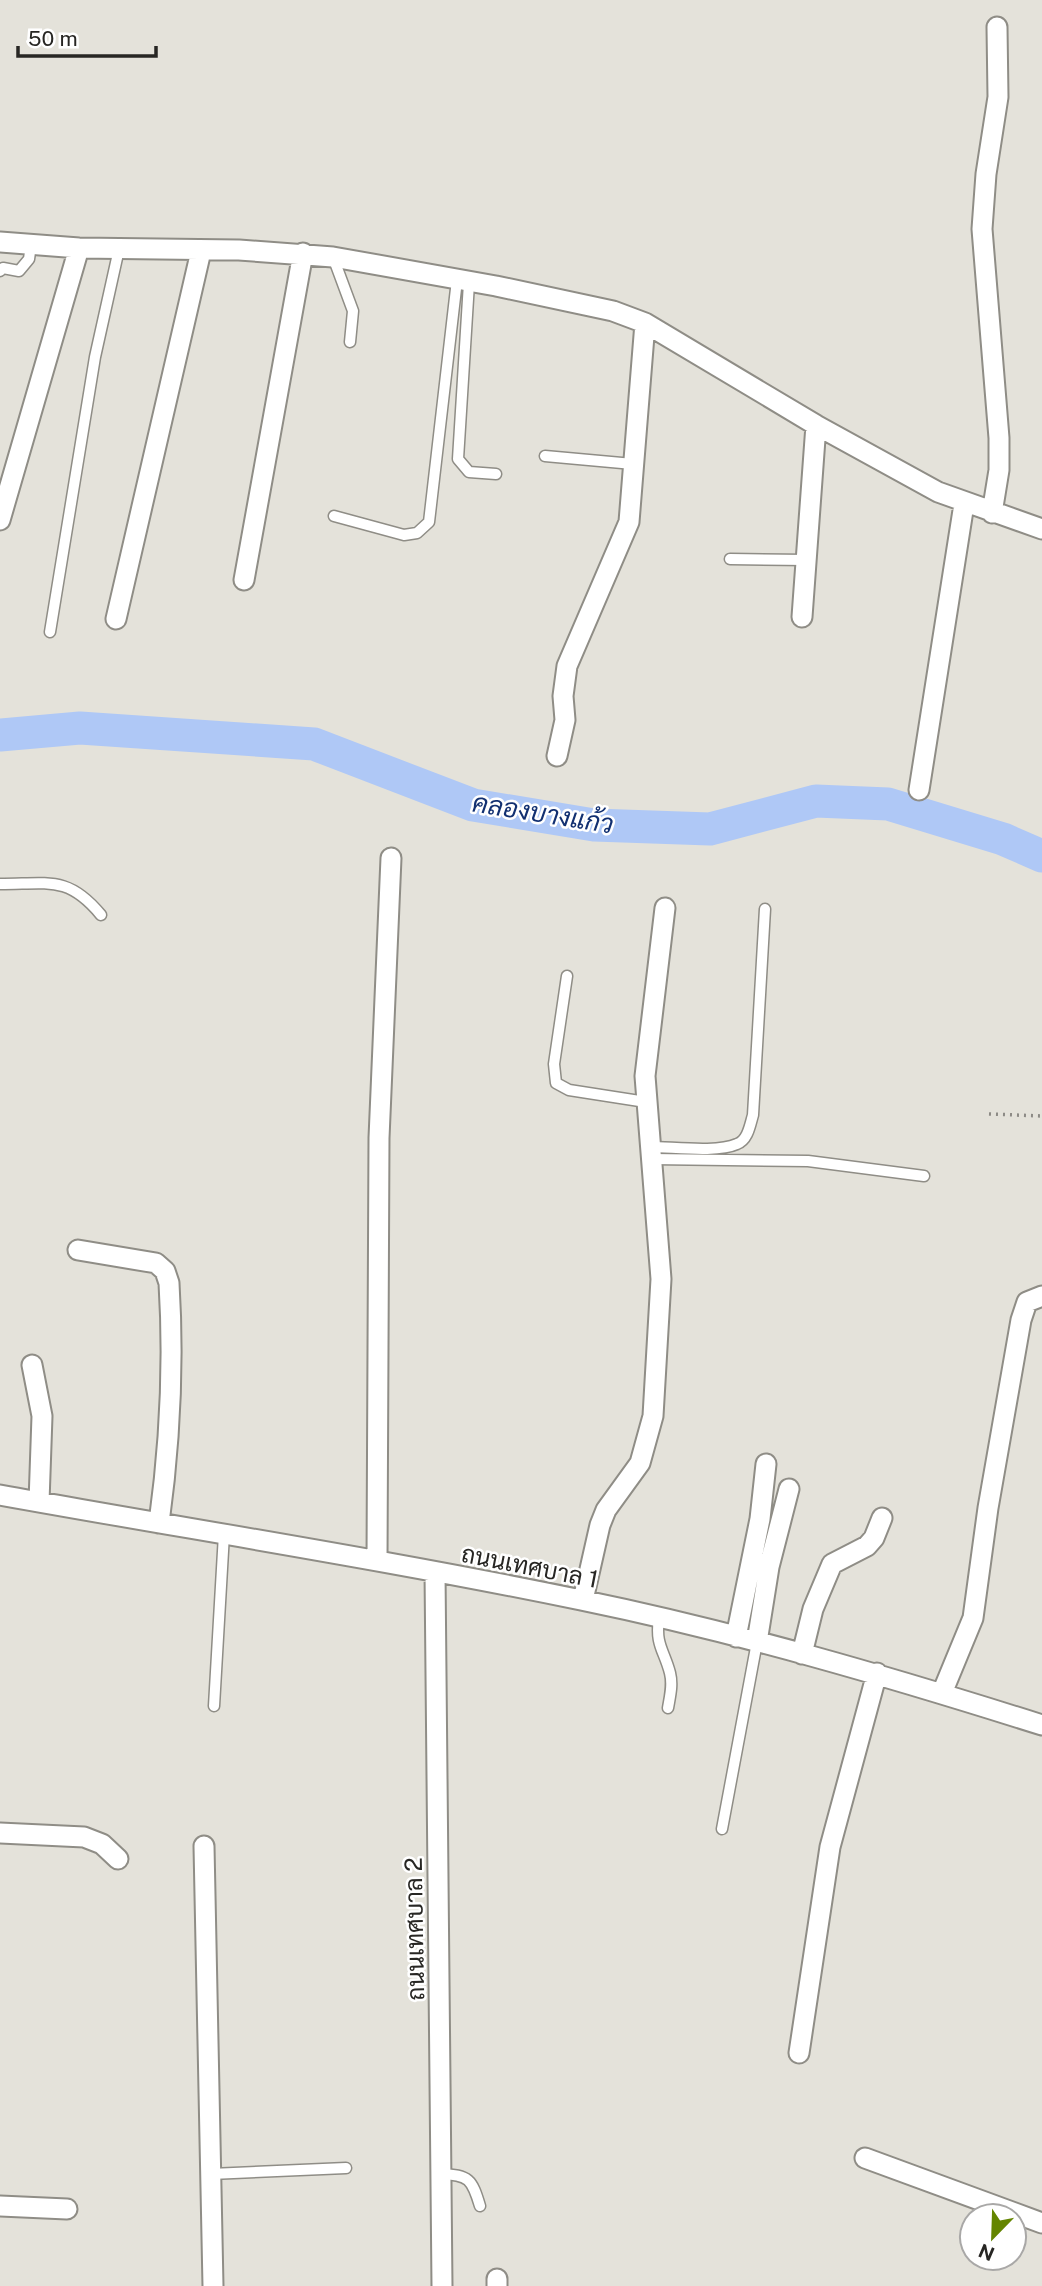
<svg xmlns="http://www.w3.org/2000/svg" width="1042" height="2286" viewBox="0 0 1042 2286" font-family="'Public Sans',Sarabun,sans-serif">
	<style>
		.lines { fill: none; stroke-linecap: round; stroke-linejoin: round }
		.river { stroke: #afc8f6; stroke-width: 33 }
		.lane-casing { stroke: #8f8d86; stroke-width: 13 }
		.street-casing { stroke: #8f8d86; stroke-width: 23 }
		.path { stroke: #8c8a85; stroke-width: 3.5; stroke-dasharray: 2 5; stroke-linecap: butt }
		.lane { stroke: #fff; stroke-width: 10 }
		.street { stroke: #fff; stroke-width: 19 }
		.labels { text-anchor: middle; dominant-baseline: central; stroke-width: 5; stroke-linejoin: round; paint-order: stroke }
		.street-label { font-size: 24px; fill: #272623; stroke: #fff }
		.water-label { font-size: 26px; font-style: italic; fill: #123071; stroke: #fff }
	</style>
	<rect width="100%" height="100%" fill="#e4e2da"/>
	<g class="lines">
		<path class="river" d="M0,735L80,728L314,744L473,805L594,825L710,829L816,801L888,804L1003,839L1042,856"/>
		<defs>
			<path id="lane" d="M333,257L353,311L350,342
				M0,271L3,268L19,271L29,259L31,245
				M469,283L458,459L469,472L496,474
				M545,456L633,464
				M334,516L404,535L417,533L429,522L457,280
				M730,559L807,560
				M50,632L95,357L119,249
				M0,884C48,884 68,875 101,915
				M567,976L554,1064L556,1083L569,1090L646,1102
				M651,1147C673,1147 717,1153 737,1144C748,1140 750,1125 753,1115L765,909
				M652,1159L808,1161L924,1176
				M659,1618C655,1645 664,1650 670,1673C673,1685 670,1696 668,1708
				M214,1706L224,1534
				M722,1829L757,1642
				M211,2174L346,2168
				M441,2174C469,2175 472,2179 480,2206"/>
			<path id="street" d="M0,242L79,248L239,250L333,257L496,286L613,311L645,323L816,425L938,492L1042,529
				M992,513L999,470V438L982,229L986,174L998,97L997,27
				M0,520L79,248
				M244,580L303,253
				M802,617L816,425
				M116,619L201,251
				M557,756L565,720L563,696L567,666L629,522L645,323
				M919,790L964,504
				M78,1250L156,1263L165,1271L169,1283C174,1364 170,1443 159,1523
				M32,1365L42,1416L39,1502
				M0,1495C194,1530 388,1560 581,1600C737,1632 890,1677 1042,1725
				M377,1560L379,1138L391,858
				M435,1572L442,2286
				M583,1600L600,1525L606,1510L640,1463L653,1416L661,1279L645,1076L665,908
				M736,1637L760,1519L766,1464
				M757,1642L769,1567L789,1489
				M802,1654L813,1609L832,1564L867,1546L874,1538L882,1518
				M942,1693L973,1618L988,1508L1021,1320L1027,1302L1042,1296
				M0,1833L84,1837L102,1844L118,1859
				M204,1846L213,2286
				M799,2053L830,1847L877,1673
				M865,2158L1042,2223
				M0,2206L67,2209
				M497,2286V2279"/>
		</defs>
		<use href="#lane" class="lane-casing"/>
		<use href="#street" class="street-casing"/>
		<path class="path" d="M989,1114L1042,1116"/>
		<use href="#lane" class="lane"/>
		<use href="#street" class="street"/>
	</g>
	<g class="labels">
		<g class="street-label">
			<text transform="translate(530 1566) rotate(11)">ถนนเทศบาล 1</text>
			<text transform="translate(414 1929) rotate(-91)">ถนนเทศบาล 2</text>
		</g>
		<g class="water-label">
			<text transform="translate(543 813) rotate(9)">คลองบางแก้ว</text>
		</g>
	</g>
	<g transform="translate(993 2237) rotate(203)"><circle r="33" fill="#ffffff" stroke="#a9a8a7" stroke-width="2"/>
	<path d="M0-5L12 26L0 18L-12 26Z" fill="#648500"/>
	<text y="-10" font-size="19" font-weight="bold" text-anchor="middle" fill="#272623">N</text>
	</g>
	<path d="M18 46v10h138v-10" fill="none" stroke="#272623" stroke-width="3.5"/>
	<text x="28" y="46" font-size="21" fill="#272623" stroke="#ffffff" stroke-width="5" paint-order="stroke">50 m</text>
</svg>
